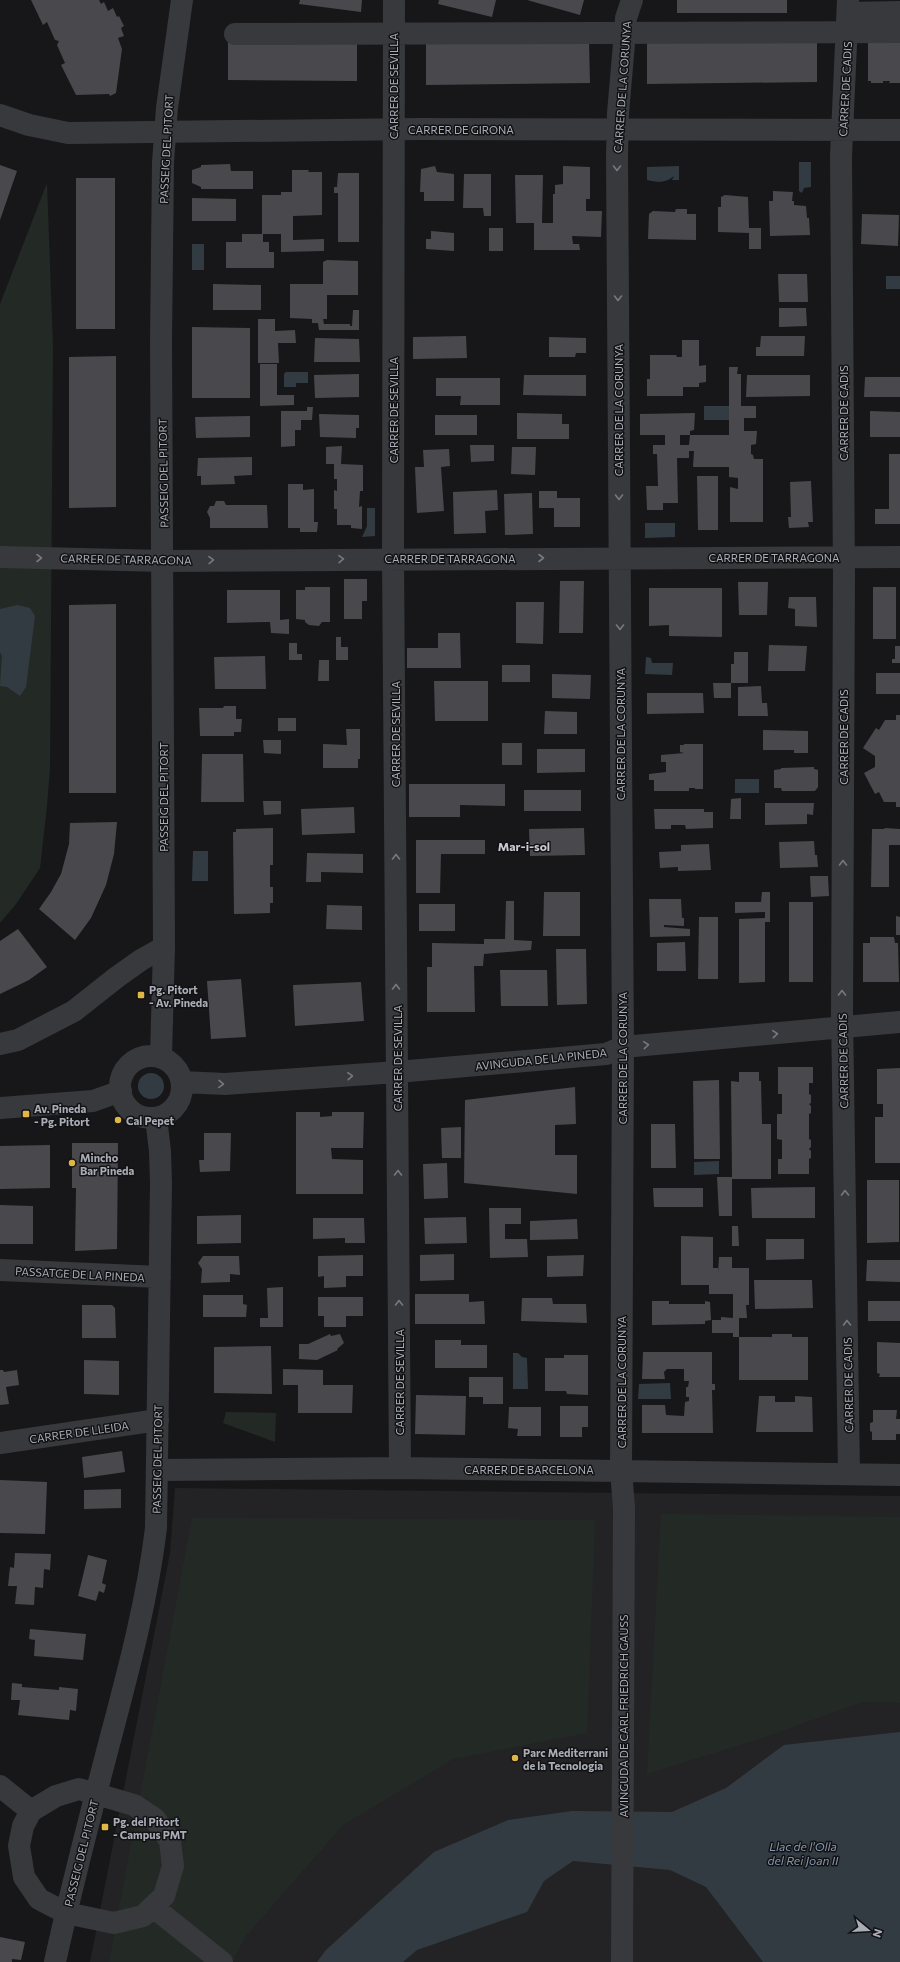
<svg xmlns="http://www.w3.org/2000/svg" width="900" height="1962" viewBox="0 0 900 1962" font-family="Commissioner,sans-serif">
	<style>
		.built { fill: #232325 }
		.green { fill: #232a25 }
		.water { fill: #333b42 }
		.building { fill: #49494d }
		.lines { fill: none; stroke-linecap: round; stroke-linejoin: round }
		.minor { stroke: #38393d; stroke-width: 22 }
		.oneway { stroke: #777980 }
		.poi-dot { fill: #e0b747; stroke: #121214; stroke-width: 1.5 }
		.labels { text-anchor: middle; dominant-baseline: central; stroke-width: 3; stroke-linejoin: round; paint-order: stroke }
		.street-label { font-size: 11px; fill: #aaadb7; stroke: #121214 }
		.poi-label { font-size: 11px; font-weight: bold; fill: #aaadb7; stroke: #121214; text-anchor: start }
		.neighbourhood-label { font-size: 12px; font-weight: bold; fill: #cbcdd4; stroke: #121214 }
		.water-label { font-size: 12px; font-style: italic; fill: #8598af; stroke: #121214 }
	</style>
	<rect width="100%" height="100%" fill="#171719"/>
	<path class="built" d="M175,1488L900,1496V1962H90L170,1553Z"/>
	<path class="green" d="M47,183L53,347L50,768L47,806L40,868L16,904L0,923V304Z
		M226,1412L276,1413L275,1442L223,1423Z
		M661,1514L900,1517V1703L862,1702L759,1739L647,1774Z
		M192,1518L595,1520L587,1733L453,1759L343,1825L245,1937L232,1962H109Z"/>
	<path class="water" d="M799,162H811V187L804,188L802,193L799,191Z
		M679,166V180H672L674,176C664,184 658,182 647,180V167Z
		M192,244H204V270H192Z
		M886,276H900V289H886Z
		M286,372H308V383H296V387H284V374Z
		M704,406H729V420H704Z
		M367,508H375V536L362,537L367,526Z
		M645,523H675V537L645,538Z
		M17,605L30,608L35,616L26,687L20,696L7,687L0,686L2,656L0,652V609Z
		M646,657L651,658L652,663H673L672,675L645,674Z
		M735,779H759V793H735Z
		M193,851H208V881H192Z
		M138 1086a13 13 0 1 1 26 0a13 13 0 1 1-26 0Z
		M719,1161V1174L694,1175V1162Z
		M513,1353H518L522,1357L527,1358L528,1389H513Z
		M670,1383L671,1399H638L639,1384Z
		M900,1732V1962H763L706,1887L670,1870L573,1861L544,1881L527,1912L417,1950L403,1962H317L326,1950L434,1852L508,1820L572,1811L672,1812L726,1788L784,1745Z"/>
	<path class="building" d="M31,0H99L101,4L104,2L108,11L113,8L117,17L119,16L124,26L121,28L124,36L118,38L122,49L116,93L110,96L109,94L76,95L61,65L65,63L57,45L59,41L55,40L47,22L43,25Z
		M300,0H362L361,12L299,4Z
		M439,0H496L492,17L438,4Z
		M527,0H584L580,15Z
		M677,0H787V13H677Z
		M817,40V82L647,84V42Z
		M228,41H357V81L228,80Z
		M589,41L590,83L426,85V43Z
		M868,42L900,43V83H889L890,81H883V83H871V81H868Z
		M230,164L231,171H253V189H201V187L192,183V170L201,167V165Z
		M0,165L17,171L0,220Z
		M435,166L437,172L454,174V201H424V192H420L421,169Z
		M563,166L590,167V199H586V211H602L601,237L572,236L573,244H579L580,250H534V223H516L515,175H543L542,223H553V194H555V185L563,184Z
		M292,170H309L308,172H322V215L293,216V240L324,239V251L281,252V234H263V242H269V252H274V268H226V242H242V234H262V195H281V192H292Z
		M338,173H359V242H338V193H334V187H337Z
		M464,174H491V216H484L483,208H463Z
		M76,178H115V329H76Z
		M773,191L793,192L792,201H794V205L806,206L807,218H809L810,235L770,236L769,201H773Z
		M725,195L748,197L749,228H761V249H749V233L718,232V207H721V197Z
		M192,198L236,199V221H192Z
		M676,209H687V214H696V240L648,239L649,214L653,211L675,212Z
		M862,214L899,215L898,246L861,244Z
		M489,228H503V251H489Z
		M431,231L454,233V251L426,249V239H431Z
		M327,260L358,261V295H327V319H323L324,324H350V326H352L353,310H359V330H319L318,323H312V319L290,318V284H323V262Z
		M778,274H807L808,302H779Z
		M213,284L261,285V310H213Z
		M779,308H806L807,326L779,327Z
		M258,319H275V331L295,330L296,343H278L279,363H258Z
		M192,327L250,328V398H192Z
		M466,336L467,358L413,359V337Z
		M761,336H805L804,356H756V347H760Z
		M549,337L586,338V353H576L575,357H549Z
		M315,338L359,339L360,362H314Z
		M682,340H699V366L706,365V382L699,383V387H683V396H647V379H650V355H676L677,357H682Z
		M116,356V507L69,508V357Z
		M260,364H277V395H294V405L260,406Z
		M729,367H738L737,374H741V406H756V418H744V431H757L756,444L751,445V454L753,455L754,459H763V522H730V487L738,489V478L729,477V467H693L694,451H689V458H677L678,503H663V510H647L646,486H658L657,454H653V445H665V435H640V414L695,413L694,430L690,431V435H680V445H689L690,435H729Z
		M359,374V397L315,398L314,375Z
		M524,375H586V396L523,395Z
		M747,375H810V396L746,397Z
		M865,377H900V397H864Z
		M436,378H500V405H460L461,396H436Z
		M307,407H313L312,420H301V430H295V446L281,447V411H307Z
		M870,411L900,412V437H870Z
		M517,413L562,414V424H569V439H517Z
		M319,414L359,415V428H356V438L320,437Z
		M435,415H477V435H435Z
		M250,416V437L196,438L195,417Z
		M470,445H494V461L471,462Z
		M342,446L341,464L363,465V491H360L359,507L362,506V529L351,528V525H337V509H334V490L337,491V479H334V464H326V447Z
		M512,447H536L535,475L511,474Z
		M449,449L450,466L441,467L444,511L417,513L415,467H424L423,450Z
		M889,454H900V524H875V509H889Z
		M252,457V475L234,476L235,484L201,485V476H197L198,458Z
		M697,476H718V530H698Z
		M811,481L813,522H808L809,527L789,528L788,517H791L790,482Z
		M288,484H303V490L314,489V522H318L317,532H300V528H288Z
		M497,490L498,510L485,511L486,533L454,534L453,492Z
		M539,491H557V498H580V527H554V508H539Z
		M532,493L533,534L505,535L504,494Z
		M216,501H224L226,505H267L268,528H210V518L207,512L210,506H214Z
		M344,579H367V601H362V619H344Z
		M560,581H584L583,633H559Z
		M738,582H768L767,615H739Z
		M305,587H330V622H322L319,626L309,625L305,622V620L296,619V590H305Z
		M873,587H896V639H873Z
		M649,588H722V637L669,636V625L649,626Z
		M227,590H280V620L289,619V634L271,633L270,622L227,623Z
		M789,597H816L817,627L795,626V609L788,608Z
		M516,602H544L543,644L516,643Z
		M116,604V793H69V605Z
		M438,633H460L461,668H407V648H438Z
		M336,637H341V647H348V660H336Z
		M289,643H297V654H302V660H289Z
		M769,645L807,646L805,671H768Z
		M895,646H900V663H892V659H895Z
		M734,652H748V683H731V664H734Z
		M265,656L266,689H215L214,657Z
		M319,660H329V681H318Z
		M502,665H530V682H502Z
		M876,673H900V694H876Z
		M552,674L591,675L590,699L552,698Z
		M434,681H488V721H435Z
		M713,683H731V698H714Z
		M761,686L762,703H767L768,716H738V687Z
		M647,693H703L704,713L647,714Z
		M224,706H236V719H242L241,732H234V736H200L199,708H223Z
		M545,711L577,712V734H544Z
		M896,715H900V807H896V802H884L879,792L875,794L864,773L875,767V756L863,748L876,728L879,730L885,720H896Z
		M278,718H296V731H278Z
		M346,729H360V759H358V768H323V744L347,745Z
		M763,730L808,731V753H794V750H763Z
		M263,740H281V754L264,753Z
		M502,743H522V765H502Z
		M684,744H703V789H695V788H689V791H654V780H649V774L666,772V762H661V755L684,753L680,752V745H684Z
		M537,749H585V772L537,773Z
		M202,754H243L244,802H201Z
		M814,767V769L818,770V787L815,791H782L781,788H774V770L781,769V768Z
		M409,784H505V806L460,805V817H409Z
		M524,790H581V811H524Z
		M741,798V819H730L731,799Z
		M263,801H281V814L264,815Z
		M765,803H814L813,815L807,814V824L765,825Z
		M354,807L355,833L302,835L301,809Z
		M654,809H704V812H713V828L686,829L685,825H671V829H655Z
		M117,822L114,854L106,885L91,918L75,940L39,909L51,892L61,874L69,844L70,823Z
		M273,828V865H270V887H273V903H270V913L234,914L233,832H236V829Z
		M584,828L585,855L530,856L529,829Z
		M885,828L900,829V845H889V887H871L872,829H884Z
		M416,840H485V854H441L440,893H416Z
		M814,841L815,855H817L818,867L780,868L779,842Z
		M709,844L711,870L678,871V867L660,868L659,852L681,851V845Z
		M307,853L363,854V873L321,872V882H306Z
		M810,876H828L829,896L811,897Z
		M544,892H580V936H543Z
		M762,892H770V922H765V982L739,983V919L765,918V912L735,913V902H761Z
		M649,899H681L682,918H684V926L664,925V927L690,929V936L650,937Z
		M506,901H514V940L532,941L531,950L484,954L483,966H474L475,1012H427V967H432V943L484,944V939H505Z
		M789,902H813V982H789Z
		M419,904H455V931H419Z
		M327,905L362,906V930L326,929Z
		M896,916L900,917V935H896Z
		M699,917H718V979H698Z
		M18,929L47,967L29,980L0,994V941Z
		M870,937H894L895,943H898L899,982H863V943H870Z
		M685,942L686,971H657V943Z
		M556,949H586L587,1004L557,1005Z
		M500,970H547L548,1006H501Z
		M241,979L246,1037L211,1039L207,981Z
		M361,982L364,1021L295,1026L293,985Z
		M778,1067H813V1083H809V1094L811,1095V1103L809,1104L811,1106V1113L809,1114V1139L811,1140V1147L809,1149L811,1151V1158L809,1159V1174H778V1159H782V1140L777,1139V1114H782V1094H778Z
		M900,1068V1163H875V1117H883V1104H877V1069Z
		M739,1072H759V1081H761L762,1124H771V1179H732V1216H719L717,1177H732L731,1081L739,1082Z
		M719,1080L720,1159H694L693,1081Z
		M575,1087L576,1124L555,1125V1155H577V1194L464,1183L465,1100Z
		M296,1112H320V1117L332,1116V1112H364L363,1148H331L332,1159L363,1160V1194H296Z
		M651,1124H675L676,1168H651Z
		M461,1127V1158H442L441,1128Z
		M204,1133H231L230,1171L200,1172L199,1160H204Z
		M72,1143H118L117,1249L75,1251L76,1188H72Z
		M50,1145V1188L0,1189V1146Z
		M447,1163L448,1198L424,1199L423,1164Z
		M867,1180H899V1242L867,1243Z
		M815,1187V1218H752L751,1188Z
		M653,1188H703V1207H654Z
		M0,1205L33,1206V1244H0Z
		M489,1208H521V1224H505V1239H527L528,1257L490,1258Z
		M241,1215V1243L197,1244V1216Z
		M466,1217L467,1243L425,1244L424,1218Z
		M313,1218H364L365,1243H345V1238L313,1239Z
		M577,1219L578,1239L530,1240V1221Z
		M732,1226H738L739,1246H732Z
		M681,1236L713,1237V1268H718V1273L719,1257H732V1268H749V1305H746L747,1318H739V1337H772V1334H792V1337H808V1380H739V1337H733V1333H712V1320H721V1317L733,1318V1294H709V1285H681Z
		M766,1239H804V1259L766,1260Z
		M454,1254V1280L420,1281V1255Z
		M363,1255V1276H346V1287L324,1288V1276L318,1277V1256Z
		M584,1255L583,1276L547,1277V1256Z
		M203,1256H239L240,1275L230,1274V1282L201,1283L202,1269L198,1263Z
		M867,1260H900V1282L866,1281Z
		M754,1280H812L813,1308L755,1309Z
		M283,1287V1327H260V1318H268L267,1288Z
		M415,1294H469V1302L484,1301L485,1324H415Z
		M203,1295H243V1304L247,1305L246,1317H203Z
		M318,1297H363V1316H346V1327H324V1316H318Z
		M522,1298H552L553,1304H586L587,1323L521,1321Z
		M652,1301H669V1304H705V1301L710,1302L711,1320L705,1321V1324L652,1325Z
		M868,1301H900V1321H868Z
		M82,1305H112L115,1308L116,1338H82Z
		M330,1334L331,1336L340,1334L344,1343L337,1349L338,1350L317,1360L299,1359V1344H308Z
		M435,1340H461V1345H487V1368H435Z
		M877,1342L900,1343V1377H879L880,1374L877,1373Z
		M271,1346L272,1394L214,1393V1347Z
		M643,1352H712V1384H715V1390H712L713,1433H642V1405H665L666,1415L684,1416L685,1402L689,1401V1397H686V1387H688L689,1381H684V1369H667L664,1372L665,1379H642Z
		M564,1355H588V1395L567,1394L566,1391H545V1358H564Z
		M84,1360L119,1361V1395L84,1394Z
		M283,1369L323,1370V1385H353L352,1413H298V1385H283Z
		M0,1370H3L4,1372L17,1370L19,1385L6,1387L9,1404L0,1405Z
		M469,1377H503V1404H483V1397H469Z
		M416,1395L466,1396L465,1435L415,1434Z
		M759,1396H775V1402H795V1396L812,1397L813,1432H756Z
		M560,1406H588V1427H582V1437H560Z
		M509,1407H541V1436H517L518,1429L508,1428Z
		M873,1410H897L896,1419H900V1434H896V1440H872V1432L870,1431V1423L873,1422Z
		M122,1451L125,1472L84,1478L82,1457Z
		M0,1480L47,1482L45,1534L0,1533Z
		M121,1489V1508L84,1509V1490Z
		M15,1553L51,1554L50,1570L44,1569L43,1588L35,1587L34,1605L15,1604L17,1586H8L10,1567L14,1568Z
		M88,1555L107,1560L102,1583L106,1585L104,1593L99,1591L96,1601L78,1596Z
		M30,1629L86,1634L83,1660L34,1656L35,1640L29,1639Z
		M12,1683L22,1684V1687L59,1690V1687L78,1689L76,1711L70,1710L69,1720L18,1715L20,1700H11Z
		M0,1937L25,1942L21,1960L12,1959V1962H0Z"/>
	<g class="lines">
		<path class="minor" d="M394,0L393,558L400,1468
			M848,0L841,156L844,575L842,1015L849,1474
			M848,13L900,12
			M235,34L900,32
			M0,115L29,125L68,133L419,129L900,130
			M0,557L164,561L900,557
			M0,1044L18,1040L74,1011L117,977L141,960L164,947
			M120 1087a31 31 0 1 1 62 0a31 31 0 1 1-62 0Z
			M161,1057L164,947L161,341L163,162L167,108L182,0
			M182,1082L225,1084L397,1072L606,1054L623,1047L900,1022
			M0,1108L93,1101L121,1091
			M0,1270L160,1277
			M0,1443L158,1420
			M158,1470L400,1468L900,1475
			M0,1786L31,1811
			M79,1789L134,1805L155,1819L170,1841L173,1866L164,1896L143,1916L114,1923L66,1913L39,1899L24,1877L19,1846L23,1826L31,1811L56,1796Z
			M153,1907L222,1962
			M55,1962C71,1889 90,1816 109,1744C128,1672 147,1602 156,1528L161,1183L160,1151L156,1118
			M622,1962L624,1508L621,1470L623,1047L617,156L618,113L625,32L626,18L632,0"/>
	</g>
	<defs><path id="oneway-chevron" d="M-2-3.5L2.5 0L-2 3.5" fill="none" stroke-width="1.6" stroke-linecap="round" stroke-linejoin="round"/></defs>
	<g class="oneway">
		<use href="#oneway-chevron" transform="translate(617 168) rotate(90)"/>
		<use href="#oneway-chevron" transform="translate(618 298) rotate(90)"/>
		<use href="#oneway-chevron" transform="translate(619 497) rotate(90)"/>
		<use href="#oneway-chevron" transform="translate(39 558)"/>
		<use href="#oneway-chevron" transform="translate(541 558)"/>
		<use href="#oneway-chevron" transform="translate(341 559) rotate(-1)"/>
		<use href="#oneway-chevron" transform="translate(211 560) rotate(-1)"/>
		<use href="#oneway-chevron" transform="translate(620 627) rotate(90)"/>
		<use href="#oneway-chevron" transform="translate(396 857) rotate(-90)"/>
		<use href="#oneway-chevron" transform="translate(843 863) rotate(-90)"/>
		<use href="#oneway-chevron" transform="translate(396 987) rotate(-90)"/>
		<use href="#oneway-chevron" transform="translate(842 993) rotate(-90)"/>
		<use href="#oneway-chevron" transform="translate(775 1034) rotate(-5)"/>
		<use href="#oneway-chevron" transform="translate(646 1045) rotate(-5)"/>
		<use href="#oneway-chevron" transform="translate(350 1076) rotate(-4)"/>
		<use href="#oneway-chevron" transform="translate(221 1084) rotate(1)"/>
		<use href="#oneway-chevron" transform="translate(398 1173) rotate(-90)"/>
		<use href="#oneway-chevron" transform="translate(845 1193) rotate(-91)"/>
		<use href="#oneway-chevron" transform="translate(399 1303) rotate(-90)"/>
		<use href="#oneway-chevron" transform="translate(847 1323) rotate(-91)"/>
	</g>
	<g class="poi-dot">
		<rect x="137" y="991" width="8" height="8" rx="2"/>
		<rect x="22" y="1110" width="8" height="8" rx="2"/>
		<circle cx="118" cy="1120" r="4"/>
		<circle cx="72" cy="1163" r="4"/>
		<circle cx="515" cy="1758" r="4"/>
		<rect x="101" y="1823" width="8" height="8" rx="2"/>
	</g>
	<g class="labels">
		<g class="street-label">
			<text transform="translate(393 86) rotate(-90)">CARRER DE SEVILLA</text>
			<text transform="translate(622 87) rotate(-86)">CARRER DE LA CORUNYA</text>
			<text transform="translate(845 89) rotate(-87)">CARRER DE CADIS</text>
			<text x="461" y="129">CARRER DE GIRONA</text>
			<text transform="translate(166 149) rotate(-87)">PASSEIG DEL PITORT</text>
			<text transform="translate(393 410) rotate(-90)">CARRER DE SEVILLA</text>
			<text transform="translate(618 410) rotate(-90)">CARRER DE LA CORUNYA</text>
			<text transform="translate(843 413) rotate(-90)">CARRER DE CADIS</text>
			<text transform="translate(163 473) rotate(-91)">PASSEIG DEL PITORT</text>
			<text x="774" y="557">CARRER DE TARRAGONA</text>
			<text x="450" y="558">CARRER DE TARRAGONA</text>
			<text transform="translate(126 559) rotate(1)">CARRER DE TARRAGONA</text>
			<text transform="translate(395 734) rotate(-90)">CARRER DE SEVILLA</text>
			<text transform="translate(620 734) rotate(-90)">CARRER DE LA CORUNYA</text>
			<text transform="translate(843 737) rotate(-90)">CARRER DE CADIS</text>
			<text transform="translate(163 797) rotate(-90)">PASSEIG DEL PITORT</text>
			<text transform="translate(397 1058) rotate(-90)">CARRER DE SEVILLA</text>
			<text transform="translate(622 1058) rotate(-90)">CARRER DE LA CORUNYA</text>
			<text transform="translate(541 1059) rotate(-6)">AVINGUDA DE LA PINEDA</text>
			<text transform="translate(843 1061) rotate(-91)">CARRER DE CADIS</text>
			<text transform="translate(80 1274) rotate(3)">PASSATGE DE LA PINEDA</text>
			<text transform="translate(399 1382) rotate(-90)">CARRER DE SEVILLA</text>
			<text transform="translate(621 1382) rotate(-90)">CARRER DE LA CORUNYA</text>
			<text transform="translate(848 1385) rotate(-91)">CARRER DE CADIS</text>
			<text transform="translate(79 1432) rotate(-8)">CARRER DE LLEIDA</text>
			<text transform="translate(157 1459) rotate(-89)">PASSEIG DEL PITORT</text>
			<text x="529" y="1469">CARRER DE BARCELONA</text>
			<text transform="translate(623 1716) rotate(-90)">AVINGUDA DE CARL FRIEDRICH GAUSS</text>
			<text transform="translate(81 1853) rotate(-76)">PASSEIG DEL PITORT</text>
		</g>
		<g class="poi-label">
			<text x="149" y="989">Pg. Pitort<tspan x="149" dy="13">- Av. Pineda</tspan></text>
			<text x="34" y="1108">Av. Pineda<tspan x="34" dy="13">- Pg. Pitort</tspan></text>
			<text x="126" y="1120">Cal Pepet</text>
			<text x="80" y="1157">Mincho<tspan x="80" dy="13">Bar Pineda</tspan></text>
			<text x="523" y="1752">Parc Mediterrani<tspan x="523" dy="13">de la Tecnologia</tspan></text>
			<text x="113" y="1821">Pg. del Pitort<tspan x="113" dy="13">- Campus PMT</tspan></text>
		</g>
		<g class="neighbourhood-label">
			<text x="524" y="846">Mar-i-sol</text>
		</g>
		<g class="water-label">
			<text x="803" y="1846">Llac de l'Olla<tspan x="803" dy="14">del Rei Joan II</tspan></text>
		</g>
	</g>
	<g transform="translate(868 1930) rotate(108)" stroke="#121214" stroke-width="3" paint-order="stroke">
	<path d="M0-3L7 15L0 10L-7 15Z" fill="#aaadb7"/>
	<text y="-6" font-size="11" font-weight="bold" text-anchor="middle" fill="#aaadb7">N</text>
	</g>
</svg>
